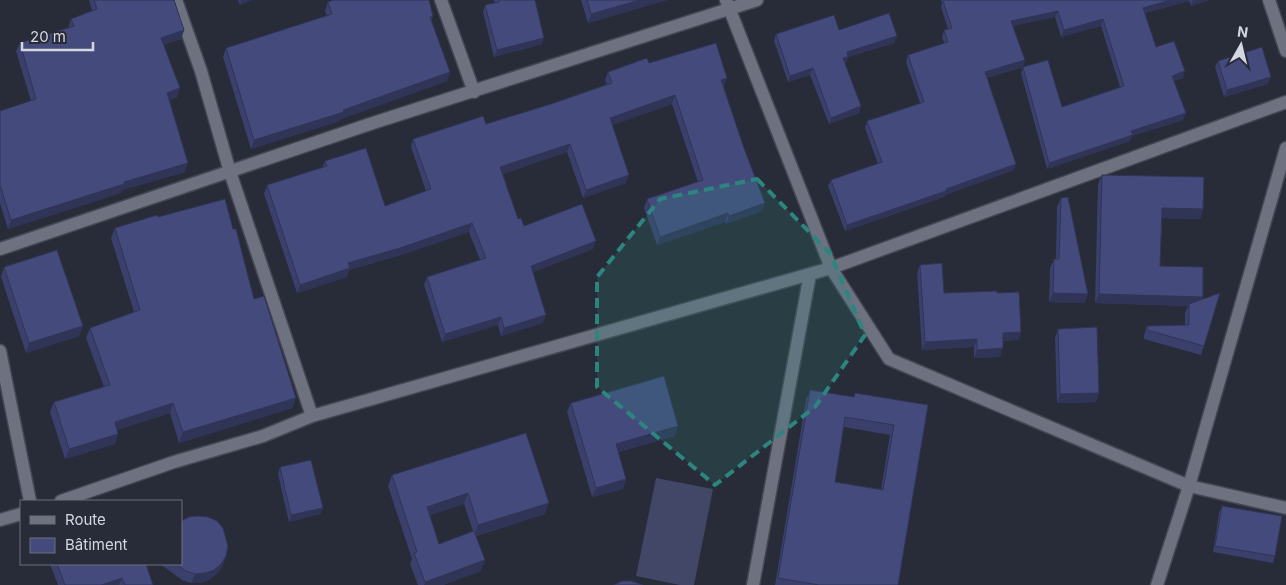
<svg xmlns="http://www.w3.org/2000/svg" width="1286" height="585" viewBox="0 0 1286 585" font-family="Inter,sans-serif">
	<style>
		.garden { fill: #424768 }
		.lines { fill: none; stroke-linecap: round; stroke-linejoin: round }
		.minor-casing { stroke: #444652; stroke-width: 15 }
		.minor { stroke: #6d7180; stroke-width: 12 }
		.wall { fill: #3a406b; fill-rule: evenodd }
		.shaded-wall { fill: #303457 }
		.building { fill: #444b7c; stroke: #303457; fill-rule: evenodd }
		.marked { fill: #2d857f; fill-opacity: 0.2; stroke: #2d857f; stroke-width: 4; stroke-dasharray: 10 6; stroke-linejoin: round }
	</style>
	<rect width="100%" height="100%" fill="#282b38"/>
	<path class="garden" d="M656,478L713,489L694,585H680L636,576Z"/>
	<g class="lines">
		<defs>
			<path id="minor" d="M176,0L201,71L230,172L312,416
				M441,0L474,92
				M726,0L831,268L889,359L1189,486L1286,508
				M1269,0L1286,51
				M0,249L376,122L757,0
				M0,351L30,501
				M61,501L174,462L263,436L312,416L831,268L1286,102
				M0,520L21,514
				M753,585L810,274
				M1157,585L1189,486L1286,148"/>
		</defs>
		<use href="#minor" class="minor-casing"/>
		<use href="#minor" class="minor"/>
	</g>
	<path class="wall" d="M89,0H174L184,30L181,39L163,45L180,88L177,97L169,100L185,172L122,190L121,193L8,229L0,203V111L31,101L16,51L20,43L68,28L71,19L92,11Z
		M238,0H252L240,5Z
		M494,0H535L542,44L494,57L483,12L485,5L495,3Z
		M581,0H667L588,23Z
		M941,0H1209L1191,6L1189,1L1145,13L1156,47L1183,78L1174,81L1183,120L1132,136L1130,141L1047,169L1021,73L1023,67L1062,107L1120,87L1101,26L1061,37L1055,17L1013,26L1023,67L987,78L1014,170L945,195L944,197L845,231L828,186L831,180L878,164L865,128L867,121L920,103L906,62L908,55L944,43L942,37L944,30L948,29L941,7L942,3Z
		M328,2L433,16L431,21L450,72L447,81L341,119L340,121L251,149L223,57L226,48L327,16L325,11Z
		M839,30L894,43L848,57L845,64L861,106L859,113L829,124L810,75L788,82L774,41L776,34Z
		M1218,61L1268,84L1224,97L1215,67Z
		M649,63L724,86L762,211L726,224L725,222L657,245L644,208L647,199L698,182L672,104L612,125L626,183L583,198L567,152L503,174L518,219L524,226L593,249L533,272L543,323L501,336L498,325L442,342L424,285L427,277L480,260L469,232L398,256L349,270L347,277L297,293L264,194L267,185L322,168L325,161L385,206L426,191L411,147L413,139L486,124L551,104L607,84L605,80L608,72Z
		M1102,175L1203,209L1200,219L1162,218L1160,266L1203,297L1202,299L1204,346L1201,355L1144,339V335L1147,326L1185,325V313L1188,306L1095,303L1098,184Z
		M1061,198L1085,303L1049,302L1050,268L1054,259H1056L1057,207Z
		M158,217L233,229L254,299L296,398L292,408L179,443L170,413L117,430L115,444L65,459L50,412L54,402L104,387L86,338L90,328L134,312L111,238L115,228Z
		M920,265L944,293L1021,332L1018,340L1003,341L1000,357L974,358V347L922,350L917,273Z
		M4,267L83,326L79,336L26,353L1,277Z
		M1058,329L1096,402L1057,403L1055,338Z
		M810,390L854,397L855,393L928,405L898,585H775L806,400ZM844,427L890,435L881,489L835,482Z
		M571,403L675,436L618,452L626,479L623,489L592,497L567,412Z
		M526,433L545,514L476,536L481,571L443,585H418L410,564L412,559L388,486L392,475ZM464,504L473,531L439,544L430,515Z
		M280,467L323,508L320,514L289,522L278,474Z
		M1222,506L1275,556L1273,563L1213,552L1219,513Z
		M226,556L223,565L218,573L210,579L201,583H191L182,580L160,564H181Z
		M50,564H146L153,585H58Z"/>
	<path class="shaded-wall" d="M241,0H252L240,5Z
		M640,0H667L588,23L591,14Z
		M1171,0H1189V1L1141,14L1143,8Z
		M1193,0H1209L1191,6Z
		M1058,11L1055,17L1009,27L1011,21Z
		M1103,19L1101,26L1061,37L1064,30Z
		M184,30L181,39L158,47L161,38Z
		M897,36L894,43L848,57L846,64L841,65L847,52Z
		M544,38L542,44L494,57L497,50Z
		M1025,60L1023,67L983,79L985,72Z
		M813,68L810,75L788,82L790,76Z
		M1185,71L1183,78L1170,82L1172,76Z
		M450,72L447,81L341,119L340,121L251,149L254,140L343,110Z
		M1271,77L1268,84L1224,97L1227,90Z
		M727,78L724,86L718,88L721,80Z
		M180,88L177,97L164,102L167,93Z
		M675,95L672,104L607,127L610,118Z
		M861,106L859,113L829,124L831,118Z
		M1186,113L1183,120L1132,136L1130,141L1047,169L1049,163L1131,131Z
		M570,144L567,152L497,176L500,167Z
		M188,163L185,172L122,190L121,193L8,229L11,220L124,182Z
		M1016,164L1014,170L945,195L944,197L845,231L847,225Z
		M629,175L626,183L583,198L586,190Z
		M765,203L762,211L726,224L729,216Z
		M1162,208L1203,209L1200,219L1158,218Z
		M728,213L725,222L657,245L660,237Z
		M472,223L469,232L398,256L349,270L347,277L297,293L300,285L348,263Z
		M596,241L593,249L528,274L531,266Z
		M1053,293L1088,294L1085,303L1049,302Z
		M1099,294L1203,297L1199,306L1189,304L1188,306L1095,303Z
		M546,315L543,323L501,336L504,328Z
		M501,317L498,325L442,342L445,334Z
		M83,326L79,336L26,353L29,343Z
		M1021,332L1018,340L1000,341L1003,333Z
		M977,339L974,347L922,350L925,342Z
		M1003,348L1000,357L974,358L977,350Z
		M1099,393L1096,402L1057,403L1060,394Z
		M296,398L292,408L179,443L183,432Z
		M173,403L170,413L111,432L115,422Z
		M678,426L675,436L612,453L616,444Z
		M118,434L115,444L65,459L69,449Z
		M626,479L623,489L592,497L596,488Z
		M468,493L464,504L423,517L427,507Z
		M549,503L545,514L474,536L478,525Z
		M323,508L320,514L289,522L291,515Z
		M226,556L223,565L218,573L210,579L201,583H191L195,574Z
		M485,560L481,571L443,585H424L425,582Z
		M122,578L119,585H101Z"/>
	<path class="building" d="M94,0H174L184,30L161,38L180,88L167,93L188,163L124,182V184L11,220L0,185V111L36,99L20,43L74,26L71,19L97,9Z
		M334,0H429L433,16L430,17L450,72L343,110L344,112L254,140L226,48L332,14L328,2Z
		M499,0H535L544,38L497,50L485,5L499,2Z
		M587,0H640L591,14Z
		M945,0H1171L1143,8L1156,47L1174,41L1185,71L1172,76L1186,113L1131,131L1133,135L1049,163L1023,67L1048,60L1062,107L1124,86L1103,19L1064,30L1058,11L1011,21L1025,60L985,72L1016,164L946,189V191L847,225L831,180L882,162L867,121L924,102L908,55L948,42L944,30L952,28L943,1Z
		M889,13L897,36L847,52L848,57L843,58L861,106L831,118L813,68L790,76L776,34L834,15L839,30Z
		M716,43L727,78L721,80L744,148L765,203L729,216L728,213L660,237L647,199L703,180L675,95L610,118L629,175L586,190L570,144L500,167L518,219L521,218L524,226L582,204L596,241L531,266L546,315L504,328L501,317L445,334L427,277L486,258L472,223L400,248L348,263L350,268L300,285L267,185L327,166L325,161L366,148L385,206L431,189L413,139L483,116L486,124L551,104L612,83L608,72L647,58L649,63Z
		M1262,47L1271,77L1227,90L1218,61Z
		M1102,175L1204,177L1203,209L1162,208L1160,266L1203,267V297L1099,294Z
		M1068,197L1088,294L1053,293L1054,259H1059L1061,198Z
		M225,199L233,229H236L254,299L264,296L296,398L183,432L173,403L115,422L118,434L69,449L54,402L110,385L90,328L140,310L115,228L157,215L158,217Z
		M57,250L83,326L29,343L4,267Z
		M942,263L944,293L997,291V293L1019,292L1021,332L1003,333V348L977,350V339L925,342L920,265Z
		M1220,293L1204,346L1147,330V326L1189,325V304Z
		M1097,327L1099,393L1060,394L1058,329Z
		M664,376L678,426L616,444L626,479L596,488L571,403Z
		M810,390L854,397L855,393L928,405L898,585H819L778,578ZM845,417L894,425L883,490L835,482Z
		M526,433L549,503L478,525L468,493L427,507L439,544L474,531L485,560L425,582L414,553L417,552L392,475Z
		M311,460L323,508L291,515L280,467Z
		M1222,506L1282,516L1275,556L1215,546Z
		M198,516L208,517L217,521L223,528L228,546L226,556L221,564L214,570L205,573L195,574L186,571L176,564H181V521L189,517Z
		M57,564H146L153,585H125L122,578L101,585H65Z
		M622,581H631L643,585H614Z"/>
	<path class="marked" d="M757,179L830,253L865,335L815,407L715,485L597,387V277L660,199Z"/>
	<rect x="20" y="500" width="162" height="65" fill="#282b38" stroke="#6d707b"/>
	<rect x="30" y="516" width="25" height="8" fill="#6d7180" stroke="#6d707b"/>
	<text x="65" y="525" font-size="15" fill="#d5d7e0">Route</text>
	<rect x="30" y="538" width="25" height="15" fill="#444b7c" stroke="#6d707b"/>
	<text x="65" y="550" font-size="15" fill="#d5d7e0">Bâtiment</text>
	<g transform="translate(1241 45) rotate(8)" stroke="#282b38" stroke-width="4" paint-order="stroke">
	<path d="M0-4L9 19L0 12L-9 19Z" fill="#d5d7e0"/>
	<text y="-8" font-size="14" font-weight="bold" text-anchor="middle" fill="#d5d7e0">N</text>
	</g>
	<path d="M22 42v8h71v-8" fill="none" stroke="#d5d7e0" stroke-width="2.5"/>
	<text x="30" y="42" font-size="15" fill="#d5d7e0" stroke="#282b38" stroke-width="4" paint-order="stroke">20 m</text>
</svg>
